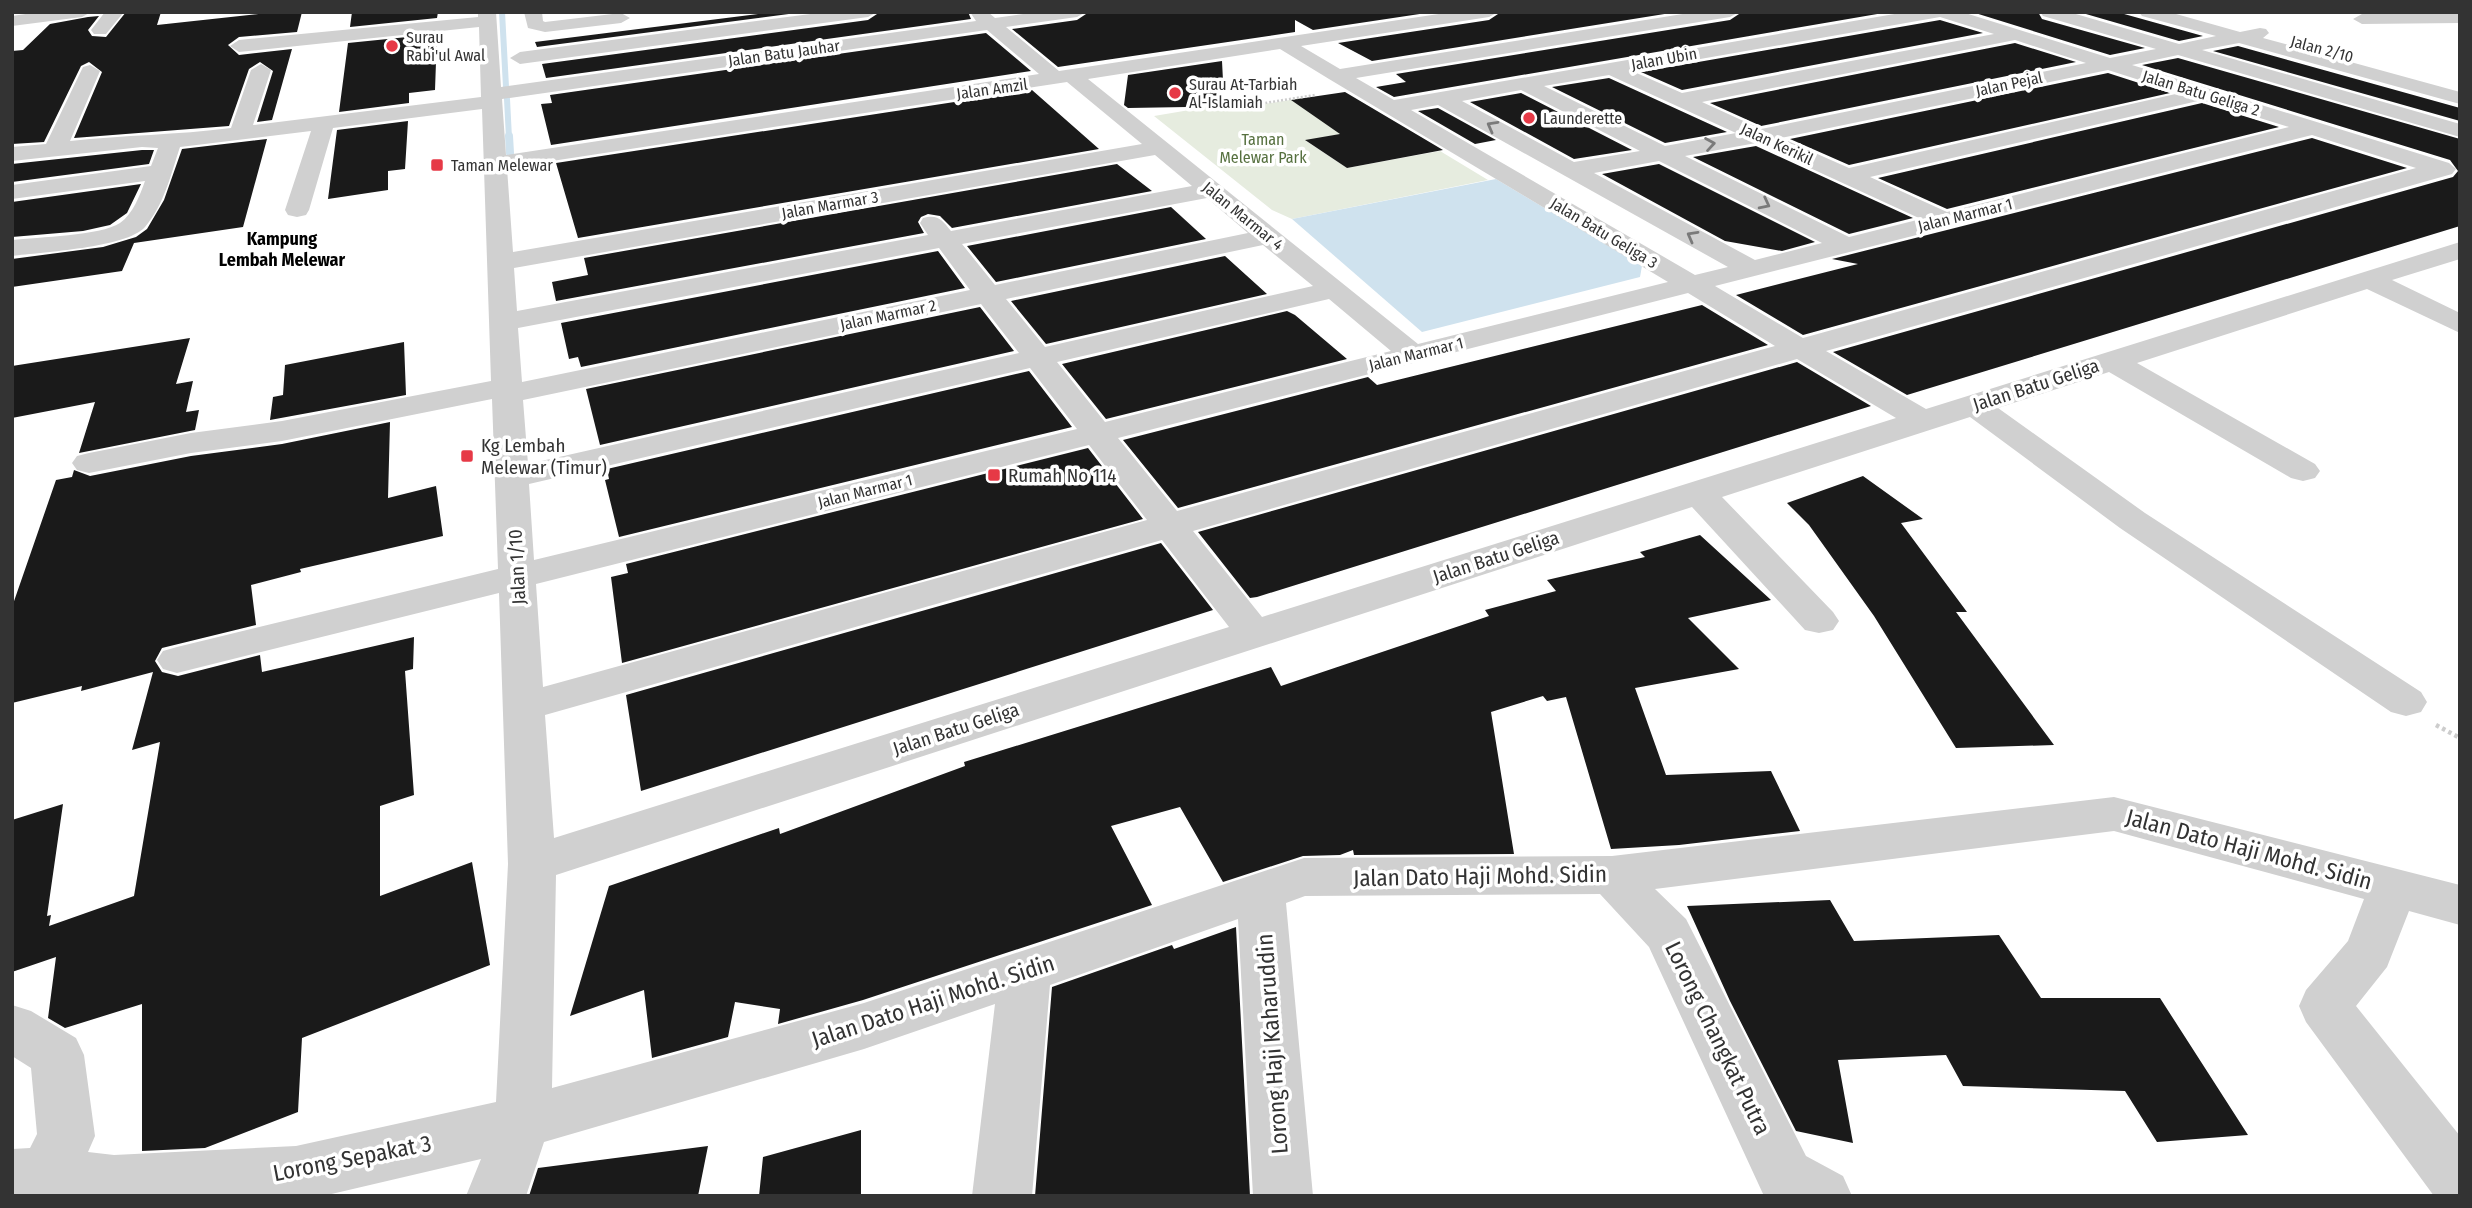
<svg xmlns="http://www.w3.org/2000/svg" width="2472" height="1208" viewBox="0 0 2472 1208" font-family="'Fira Sans Condensed',sans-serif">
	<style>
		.green { fill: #e6ecdf }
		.water { fill: #cfe2ee }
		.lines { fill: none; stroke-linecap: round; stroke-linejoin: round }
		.stream-far1 { stroke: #cfe2ee; stroke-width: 6 }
		.stream { stroke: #cfe2ee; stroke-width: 8 }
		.building { fill: #1a1a1a }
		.path-far1 { stroke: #cdcdcd; stroke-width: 2.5; stroke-dasharray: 2 2; stroke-linecap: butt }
		.path { stroke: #cdcdcd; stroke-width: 4.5; stroke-dasharray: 3.5 3.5; stroke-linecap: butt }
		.minor { fill: #d0d0d0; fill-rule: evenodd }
		.oneway { stroke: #7a7a7a }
		.poi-dot { fill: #e63946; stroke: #fff; stroke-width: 2.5 }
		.labels { text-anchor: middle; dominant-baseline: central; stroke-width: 7; stroke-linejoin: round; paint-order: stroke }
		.far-poi-label { font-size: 16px; fill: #333; stroke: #fff; text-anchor: start }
		.far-street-label { font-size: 16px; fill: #333; stroke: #fff }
		.far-park-label { font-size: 16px; fill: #56703f; stroke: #fff }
		.far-neighbourhood-label { font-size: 18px; font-weight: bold; fill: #000; stroke: #fff }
		.street-label { font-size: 19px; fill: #333; stroke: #fff }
		.poi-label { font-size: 19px; fill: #333; stroke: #fff; text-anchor: start }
		.near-street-label { font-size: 23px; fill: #333; stroke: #fff }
	</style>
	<rect width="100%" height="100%" fill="#fff"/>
	<path class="green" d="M1302,98L1340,134L1306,141L1347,168L1440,151L1488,180L1292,219L1272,210L1154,116L1237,102L1246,107Z"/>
	<path class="water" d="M1496,179L1642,266L1640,277L1422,332L1292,219Z"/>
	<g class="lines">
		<path class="stream-far1" d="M502,12L506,87
			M507,99L509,138"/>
		<path class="stream" d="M509,136L510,153"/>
	</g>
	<path class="building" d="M126,12H161L157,25L276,12H302L297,32L239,37L228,45L239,55L292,49L272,120L257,122L273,71L260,62L249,69L229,126L74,138L102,72L89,62L81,66L44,142L12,144V51L23,50L50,24L88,17L99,16L88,30L92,36L106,37Z
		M352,12H438L437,18L350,27Z
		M773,12H804L537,47L535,42Z
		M880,12H968L971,19L546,78L542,64L868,20Z
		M1089,12H1433L1313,30L1295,20V32L1058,67L1012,29L1077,20Z
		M1501,12H1677L1372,61L1338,43L1489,20Z
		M1742,12H1889L1394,97L1376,87L1406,82L1396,74L1730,20Z
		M1972,12H2038L2042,19L2145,48L2110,55Z
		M2079,12H2117L2203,36L2179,41Z
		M1940,20L1983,33L1682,90L1641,72Z
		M986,33L1031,71L551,145L541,104L552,103L550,95Z
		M437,34L435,90L409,93V103L339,112L348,43Z
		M2015,43L2076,62L1761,126L1710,103Z
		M2238,46L2460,108V121L2213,51Z
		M2178,58L2460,139V226L1907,395L1833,352L2453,177L2458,171L2450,160L2142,65Z
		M1222,61L1224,100L1187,102V107L1128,108L1124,105L1128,75Z
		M2108,73L2170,93L1849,165L1790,139Z
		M1609,78L1727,132L1665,143L1552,87Z
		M1032,90L1099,149L578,238L556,163Z
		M1345,92L1443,150L1347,168L1305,140L1340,134L1291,100Z
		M1521,93L1632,150L1574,159L1470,102Z
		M2202,103L2279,127L1947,209L1878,178Z
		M1438,108L1496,140L1475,144L1418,111Z
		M408,121L405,169L388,171V190L328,199L337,130Z
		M2312,138L2407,168L1803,335L1736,295L1858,264L1832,259Z
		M267,139L243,227L134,243L122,271L12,287V259L103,247L136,237L147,229L164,200L182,149Z
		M1756,146L1913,218L1849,234L1693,157Z
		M142,150H154L149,164L12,182V164Z
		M1117,164L1152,191L952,228L940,216L928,214L921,217L918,222L924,233L556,301L552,282L588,275L584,258Z
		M1659,164L1815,242L1782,251L1725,241L1602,174Z
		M141,184L127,213L110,225L83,231L12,237V202Z
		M1171,207L1206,239L996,282L967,246Z
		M938,251L965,288L581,367L578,357L569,359L561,323Z
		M1225,256L1267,294L1046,344L1011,301Z
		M1702,305L1768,345L1178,508L1123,440L1368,377L1377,385Z
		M980,307L1014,351L600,445L586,389Z
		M1287,311L1295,315L1347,359L1106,419L1062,364Z
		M190,338L176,384L193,381L186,412L199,410L195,430L79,453L95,402L12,418V366Z
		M404,342L406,395L270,420L273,397L283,395L285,365Z
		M1797,362L1871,406L1257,597L1250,598L1198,532Z
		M1029,371L1072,427L619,537L605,480L609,479L607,469Z
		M390,422L388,498L436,486L443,536L300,569L301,572L251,585L256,625L162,648L155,661L162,672L178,676L260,655L262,672L414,637L413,669L405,671L414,795L380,806V896L472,862L490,965L302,1038L298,1112L205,1148L142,1151V1004L65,1028L48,1018L56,957L12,972V820L63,804L47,916L51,915L49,926L134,896L160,742L132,750L153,672L81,691L82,686L12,703V607L56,480L72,477L74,470L90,476L191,456L282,444Z
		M1088,448L1143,519L622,663L611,577L628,573L626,564Z
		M1863,476L1923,519L1901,523L1967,612H1956L2054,745L1956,748L1874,616L1809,525L1787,503Z
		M1700,535L1771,600L1688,618L1739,669L1635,688L1666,775L1771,771L1800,831L1679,845L1611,849L1566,697L1547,701L1543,696L1491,712L1514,854L1354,855L1353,850L1340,855L1303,856L1223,882L1180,807L1111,826L1152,905L863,1000L778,1024L780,1009L735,1002L728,1037L652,1058L644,990L570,1016L609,886L779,828L780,834L965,766L964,762L1271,667L1281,686L1489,616L1485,610L1556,591L1547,580L1645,557L1640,552Z
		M1161,543L1213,610L641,791L626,695Z
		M1830,900L1854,941L1999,935L2041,998H2160L2248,1135L2157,1142L2125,1091L1963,1086L1946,1055L1838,1060L1853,1143L1796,1131L1730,1001L1687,906Z
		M1236,927L1250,1196H1035L1052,987L1172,945L1174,949Z
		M861,1130V1196H759L763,1157Z
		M708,1146L698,1196H529L538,1168Z"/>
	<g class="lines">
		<path class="path-far1" d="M1235,100L1246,106L1315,95"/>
		<path class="path" d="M2436,725L2460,738"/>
		<path class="minor" d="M39,12H91L82,17L12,26V16Z
			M105,12H124L106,34H94L91,30Z
			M478,12H496L501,87L976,21L970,12H988L995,18L1037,12H1086L1077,17L1006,27L1059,71L1452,12H1498L1489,17L1301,46L1340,69L1695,12H1739L1730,17L1356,78L1394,100L1906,12H1962L2110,58L2156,49L2043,16L2040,12H2069L2179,44L2216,36L2142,16L2139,12H2169L2240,32L2260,28L2266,29L2269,33L2263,38L2460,92V104L2239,43L2202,50L2460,124V137L2178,55L2132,65L2449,163L2456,169L2452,174L1826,351L1926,409L2460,242V259L2392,280L2460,313V333L2367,289L2137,363L2315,464L2320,471L2315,478L2303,481L2291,478L2109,372L1998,408L2145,513L2421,692L2427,702L2421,712L2406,716L2391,712L2120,528L1970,417L1722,497L1833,612L1839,621L1833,630L1819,633L1805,630L1692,507L556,875L552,1088L864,1003L1304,858L1612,856L2114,797L2460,885V925L2409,911L2387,967L2356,1006L2460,1136V1196H2434L2306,1022L2299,1006L2306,990L2348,941L2364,899L2114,831L1655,889L1686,919L1806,1156L1843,1176L1852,1196H1764L1649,947L1600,894L1305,896L1286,903L1313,1196H1253L1238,919L1050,985L1032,1196H972L995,1004L864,1049L544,1142L526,1196H466L481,1159L323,1196H12V1149L30,1148L37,1134L31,1068L12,1056V1005L31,1011L76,1038L84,1055L95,1136L88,1152L114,1155L296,1146L496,1102L508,864L499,593L177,673L163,669L157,660L163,651L177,647L498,569L492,399L282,441L191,453L89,473L77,470L72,463L77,456L89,453L191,433L282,421L491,381L482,109L333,128L309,210L306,215L297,217L288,215L285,210L311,131L180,147C171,174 164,205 145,227C126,248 42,252 12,256V240C38,237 100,236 120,223C133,214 140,195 145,181L12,199V185L151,166L158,148L142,147L12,161V147L46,144L83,67L90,65L100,71L70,141C124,135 177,135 231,128L251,70L261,64L271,70L253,125L481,97L479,27L239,52L230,46L239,40L478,17ZM1940,17L1994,34L1682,93L1632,71ZM987,30L1039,74L506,155L502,99ZM2015,40L2086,63L1761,129L1702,102ZM1280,49L1329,79L1668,282L1418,344L1088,79ZM2108,70L2180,93L1849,168L1781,138ZM1609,75L1736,133L1665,146L1544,86ZM1067,82L1142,144L513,252L507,168ZM1521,90L1640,151L1574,162L1462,101ZM2202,100L2289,127L1947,212L1870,177ZM1438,105L1728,267L1695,275L1411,110ZM2312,135L2416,168L1803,338L1715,286ZM1756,143L1921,219L1849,237L1685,156ZM1155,155L1192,186L951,231C942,220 938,214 923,218L920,223L928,235L517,311L514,268ZM1659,161L1822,243L1755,260L1594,173ZM1207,198L1248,233L995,285L962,244ZM1263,245L1313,286L1045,347L1006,299ZM939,248L970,290L522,382L518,328ZM1688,293L1775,346L1177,511L1118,438ZM1329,299L1391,351L1105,422L1057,362ZM981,304L1019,353L528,464L523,400ZM1797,359L1896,418L1262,617L1193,531ZM1030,368L1077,429L534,560L529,484ZM1089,445L1147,520L543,687L536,584ZM1162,540L1229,627L554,838L545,715Z
			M524,12H542L543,21L545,22L621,13L630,18L621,23L545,32L528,28Z
			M826,12H877L868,17L520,64L510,58L520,52Z
			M2460,13V23L2362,24L2353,19L2362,14Z"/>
	</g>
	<defs><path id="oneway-chevron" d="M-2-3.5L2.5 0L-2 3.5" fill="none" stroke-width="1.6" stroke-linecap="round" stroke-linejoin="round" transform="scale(1.75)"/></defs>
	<g class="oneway">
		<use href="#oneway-chevron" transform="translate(1492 126) rotate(-151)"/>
		<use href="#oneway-chevron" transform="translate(1710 144) rotate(-9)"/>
		<use href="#oneway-chevron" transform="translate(1765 204) rotate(27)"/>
		<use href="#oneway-chevron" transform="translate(1692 236) rotate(-151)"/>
	</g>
	<g class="poi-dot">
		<circle cx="392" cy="46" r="7"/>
		<circle cx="1175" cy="93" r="7"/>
		<circle cx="1529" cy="118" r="7"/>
		<rect x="430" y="158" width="14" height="14" rx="3.5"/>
		<rect x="460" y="449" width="14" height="14" rx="3.5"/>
		<rect x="987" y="468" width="14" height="14" rx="3.5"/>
	</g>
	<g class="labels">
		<g class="far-poi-label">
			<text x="406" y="37">Surau<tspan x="406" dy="18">Rabi'ul Awal</tspan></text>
			<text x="1189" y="84">Surau At-Tarbiah<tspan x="1189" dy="18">Al-Islamiah</tspan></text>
			<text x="1543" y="118">Launderette</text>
			<text x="451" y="165">Taman Melewar</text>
		</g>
		<g class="far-street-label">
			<text transform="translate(2322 49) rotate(15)">Jalan 2/10</text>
			<text transform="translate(784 53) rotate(-8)">Jalan Batu Jauhar</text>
			<text transform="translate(1664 59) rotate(-10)">Jalan Ubin</text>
			<text transform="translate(2009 84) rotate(-12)">Jalan Pejal</text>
			<text transform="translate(992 89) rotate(-8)">Jalan Amzil</text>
			<text transform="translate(2201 93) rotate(17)">Jalan Batu Geliga 2</text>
			<text transform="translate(1777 144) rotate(25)">Jalan Kerikil</text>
			<text transform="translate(830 205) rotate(-10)">Jalan Marmar 3</text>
			<text transform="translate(1965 215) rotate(-14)">Jalan Marmar 1</text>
			<text transform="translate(1243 216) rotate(39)">Jalan Marmar 4</text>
			<text transform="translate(1604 233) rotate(31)">Jalan Batu Geliga 3</text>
			<text transform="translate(888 315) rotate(-12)">Jalan Marmar 2</text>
			<text transform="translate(1416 354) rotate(-14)">Jalan Marmar 1</text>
			<text transform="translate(865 491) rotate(-14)">Jalan Marmar 1</text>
		</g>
		<g class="far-park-label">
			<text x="1263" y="139">Taman<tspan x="1263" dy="18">Melewar Park</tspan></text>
		</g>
		<g class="far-neighbourhood-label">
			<text x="282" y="239">Kampung<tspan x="282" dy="21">Lembah Melewar</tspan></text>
		</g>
		<g class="street-label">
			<text transform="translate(2036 385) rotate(-18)">Jalan Batu Geliga</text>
			<text transform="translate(1496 557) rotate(-18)">Jalan Batu Geliga</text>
			<text transform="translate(517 567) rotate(-93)">Jalan 1/10</text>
			<text transform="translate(956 729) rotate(-18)">Jalan Batu Geliga</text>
		</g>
		<g class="poi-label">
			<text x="481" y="445">Kg Lembah<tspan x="481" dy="22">Melewar (Timur)</tspan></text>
			<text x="1008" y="475">Rumah No 114</text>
		</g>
		<g class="near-street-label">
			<text transform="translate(2249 849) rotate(15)">Jalan Dato Haji Mohd. Sidin</text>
			<text transform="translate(1480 876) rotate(-1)">Jalan Dato Haji Mohd. Sidin</text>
			<text transform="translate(933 1001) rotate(-18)">Jalan Dato Haji Mohd. Sidin</text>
			<text transform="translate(1718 1038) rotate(64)">Lorong Changkat Putra</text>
			<text transform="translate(1272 1044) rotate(-94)">Lorong Haji Kaharuddin</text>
			<text transform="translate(352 1158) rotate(-11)">Lorong Sepakat 3</text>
		</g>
	</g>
	<rect width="2472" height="1208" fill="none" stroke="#333333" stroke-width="28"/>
</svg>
